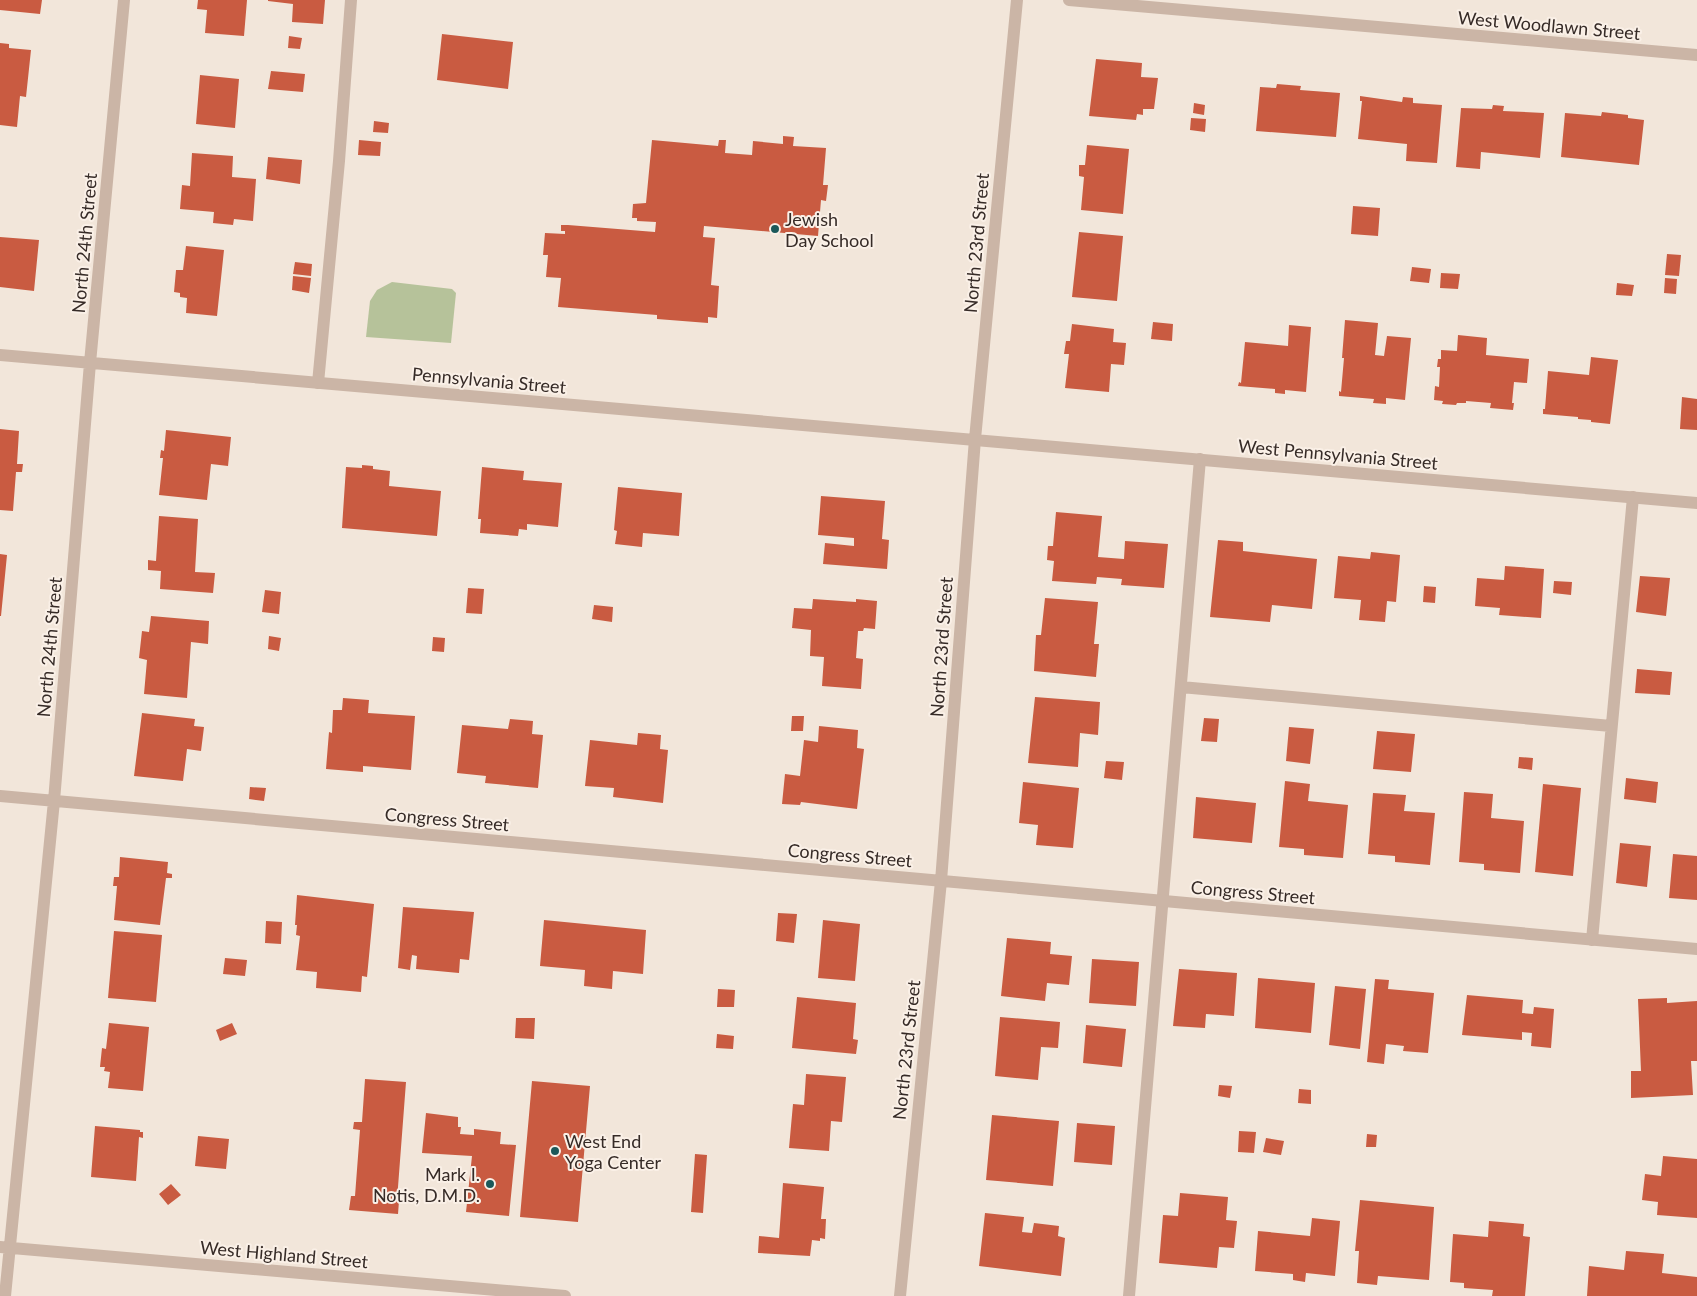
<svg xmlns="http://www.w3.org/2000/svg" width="1697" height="1296" viewBox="0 0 1697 1296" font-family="Lato,sans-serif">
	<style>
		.green { fill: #b6c29a }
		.building { fill: #c95b41 }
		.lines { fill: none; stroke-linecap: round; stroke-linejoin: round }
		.lane { stroke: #cbb5a6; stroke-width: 12 }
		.street { stroke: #cbb5a6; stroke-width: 12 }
		.poi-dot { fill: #1b5859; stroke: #faf0e7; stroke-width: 2 }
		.labels { text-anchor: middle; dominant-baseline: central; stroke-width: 4; stroke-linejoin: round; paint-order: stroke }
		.street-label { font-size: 18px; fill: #362b27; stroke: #faf0e7 }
		.poi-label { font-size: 18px; fill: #362b27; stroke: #faf0e7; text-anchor: start }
	</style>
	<rect width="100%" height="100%" fill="#f2e6da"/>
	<path class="green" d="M392,282L452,289L456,293L451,343L366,337L370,301L377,290Z"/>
	<path class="building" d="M0,0H42L40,14L0,10Z
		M198,0H247L244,36L205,33L207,10L197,9Z
		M268,0H325L323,24L292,22L293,4L268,1Z
		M442,34L513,42L508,89L437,80Z
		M289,36L302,38L300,49L288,48Z
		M0,43L9,44V48L31,50L26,97L20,96L17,127L0,125Z
		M1096,59L1142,63L1141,77L1158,78L1154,109H1143V115L1137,114L1136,120L1089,116Z
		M271,71L305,74L303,92L268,89Z
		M200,75L239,79L235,128L196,124Z
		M1277,84L1301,86L1300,90L1340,93L1336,137L1256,131L1260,87L1276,88Z
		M1360,96L1402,102L1403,97L1413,98V103L1442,105L1437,163L1406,161L1407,144L1358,139L1362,101H1360Z
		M1194,103L1205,105L1204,115L1193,113Z
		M1493,105L1504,106L1503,111L1544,113L1540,158L1481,152L1480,169L1456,167L1461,108L1492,109Z
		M1602,112L1628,115V118L1644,120L1639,165L1561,157L1565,113L1601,116Z
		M1191,118L1206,119L1205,132L1190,130Z
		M374,121L389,123L388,133L373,132Z
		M783,136L794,137L793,146L826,148L823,185H828L826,201L821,200L818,236L704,226L703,237L715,238L711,285L719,286L717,318L708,317V323L657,319V315L558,307L561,278L546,277L548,255H543L545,233L565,234V231H561V225H568L655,232L656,222L637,221V218H632L633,204L646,203L652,140L718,146L719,140H726L725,153L752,155L753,141L783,144Z
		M359,140L381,142L380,156L358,155Z
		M1087,145L1129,149L1123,214L1081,210L1084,177L1079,176V165H1085Z
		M192,153L233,156L232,177L256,179L253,221L234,219L233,225L213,223L214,212L180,209L182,185L190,186Z
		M268,157L302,160L300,184L266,179Z
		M1353,206L1380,208L1378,236L1351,234Z
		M1079,232L1123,236L1117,301L1072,297Z
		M0,237L39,240L34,291L0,287Z
		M186,246L224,250L217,316L186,313L187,298L180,297V293L174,292L176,270H183Z
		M1667,254L1681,255L1679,276L1665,275Z
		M295,262L312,264L311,276L293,274Z
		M1412,267L1431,269L1429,283L1410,281Z
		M1441,273L1460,274L1458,289L1440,288Z
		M293,276L311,278L309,293L292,290Z
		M1665,278L1677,279L1676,294L1664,293Z
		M1617,283L1634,285L1632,296L1616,295Z
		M1345,320L1378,323L1375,355L1384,356L1387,336L1411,338L1405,400L1386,398V404L1373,403L1374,399L1339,396V391L1341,392L1344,358H1342Z
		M1153,322L1173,324L1172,341L1151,339Z
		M1072,324L1114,329L1113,342L1126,343L1124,365L1111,364L1109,392L1065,388L1069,354H1064L1066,341H1070Z
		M1289,325L1311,327L1306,392L1285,390V394L1275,393V389L1238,386L1239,382L1241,383L1245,342L1288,346Z
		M1458,335L1487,338L1486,355L1529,359L1527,383L1514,382L1512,403H1514L1513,410L1490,408L1491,403L1466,401V403H1457L1456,405L1442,404L1443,401L1434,400L1435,386L1439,387L1440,367H1437L1438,359H1441V350L1457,351Z
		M1591,357L1618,360L1610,424L1591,422V420L1578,419V417L1543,414V409H1545L1548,371L1589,375Z
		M1682,397L1697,399V430L1680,429Z
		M0,429L19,431L17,464H23L22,472H16L13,511L0,510Z
		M166,430L231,437L228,466L211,464L207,500L159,495L163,458H160L161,450L164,451Z
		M362,465L373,466V469L390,471L389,486L441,491L437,536L342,528L346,467L362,468Z
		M482,467L524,471L523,480L562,483L558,527L527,524V530L519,529L518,536L480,533L481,519H478Z
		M618,487L682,493L679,536L643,533L642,547L615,544L617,531L614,530Z
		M821,496L885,501L882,539L889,540L887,569L823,564L825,543L854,546V538L818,535Z
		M1056,512L1102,516L1098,557L1124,559L1125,541L1168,544L1164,588L1121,585L1122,579L1097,577L1096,584L1052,581L1054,561L1047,560L1048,546H1053Z
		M159,516L198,519L195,572L215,573L213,593L160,589L161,571L148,570V560L156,561Z
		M1218,540L1243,542V551L1317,559L1312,609L1272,605L1270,622L1210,617Z
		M1371,552L1400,555L1396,602L1387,601L1385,622L1359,620L1361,600L1334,598L1338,556L1370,559Z
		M0,554L7,555L1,616H0Z
		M1505,566L1544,569L1541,618L1499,615L1500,608L1475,606L1477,578L1504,580Z
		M1640,576L1670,578L1666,616L1636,612Z
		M1554,581L1572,582L1571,595L1553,593Z
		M1424,586L1436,587L1435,603L1423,602Z
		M468,588L484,589L482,614L466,613Z
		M265,590L281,592L279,614L262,612Z
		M1045,598L1098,602L1094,644H1099L1096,677L1034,671L1036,635H1041Z
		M813,599L856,602V599L877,601L875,629L864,628L863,631H858L856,658L863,659L861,689L822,686L824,657L810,656L811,630L792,628L794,608L812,609Z
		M594,605L613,607L612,622L592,619Z
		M151,616L209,621L208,644L191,642L187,698L144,694L147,660L139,658L142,631L149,632Z
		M269,636L281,638L279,651L268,649Z
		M433,637L445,638L444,652L432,651Z
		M1637,669L1672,672L1670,695L1635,693Z
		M1035,697L1100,702L1098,735L1080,733L1078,767L1028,763Z
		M343,698L369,700L368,713L415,716L411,770L363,766V772L326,769L329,732L332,733L333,710H342Z
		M142,713L195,719L194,726L204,727L201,751L187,749L183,781L134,776Z
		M792,716H804L803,731H791Z
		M1204,718L1219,719L1217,742L1201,741Z
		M510,719L533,721L532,734L543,735L538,788L485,783L486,776L457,773L462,725L508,729Z
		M819,726L858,730L857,748L864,749L857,809L801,802L800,805L782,804L785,774L800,776L804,740L818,742Z
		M1289,727L1314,729L1310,764L1286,761Z
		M1377,731L1415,734L1411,772L1373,769Z
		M638,733L661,735L660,749L668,750L663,803L613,797L614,788L585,786L590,740L637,745Z
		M1519,757L1533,758L1532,770L1518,768Z
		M1106,761L1124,762L1122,780L1104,778Z
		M1626,778L1658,782L1656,803L1624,799Z
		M1285,781L1310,784L1308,801L1348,805L1343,858L1304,855V849L1279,847Z
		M1023,782L1079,788L1073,848L1036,845L1038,825L1019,823Z
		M1543,784L1581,788L1573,876L1535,872Z
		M250,787L266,788L264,801L249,799Z
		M1464,792L1493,794L1491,818L1524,821L1520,873L1484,870V864L1459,862Z
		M1373,793L1406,795L1404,811L1435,813L1430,865L1395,862V856L1368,854Z
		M1196,797L1256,803L1252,843L1193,838Z
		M1620,843L1651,846L1647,887L1616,883Z
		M1673,854L1697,856V900L1669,898Z
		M120,857L168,862L167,873L172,874V878H166L160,925L114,920L117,886H113L114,877H119Z
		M297,895L374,904L367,977L362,976L361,992L316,988L317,972L296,970L300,936L296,935L297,925H295Z
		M403,907L474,912L469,960L460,959L459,973L416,969L417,956L412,955L410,970L398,968Z
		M778,913L797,914L794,943L776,941Z
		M544,920L646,930L643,974L613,971L612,989L584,986L585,970L540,966Z
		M823,920L860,924L855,981L818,978Z
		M266,921L282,922L281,944L265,943Z
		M114,931L162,935L156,1002L108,998Z
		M1007,938L1051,942L1050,954L1072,956L1069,985L1047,983L1045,1001L1001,996Z
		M225,958L247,960L245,976L223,974Z
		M1092,959L1139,962L1136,1006L1089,1003Z
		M1179,969L1237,973L1234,1016L1206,1014L1205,1028L1173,1026Z
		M1258,978L1315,983L1311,1033L1255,1028Z
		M1375,979L1389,980L1388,989L1434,993L1428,1053L1403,1051L1404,1046L1386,1044L1384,1064L1367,1062Z
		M1335,986L1366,989L1360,1049L1329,1045Z
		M718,989L735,990L734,1007H717Z
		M1467,995L1523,1000L1522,1013L1533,1014L1534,1007L1554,1009L1551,1048L1531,1046L1532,1033L1522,1032V1040L1462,1035Z
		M797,997L856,1003L853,1039L858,1040L856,1054L792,1048Z
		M1667,998V1003L1697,1001V1061H1691L1693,1095L1631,1098V1071H1641L1638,999Z
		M1000,1017L1060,1022L1058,1048L1041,1047L1038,1080L995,1076Z
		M516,1018H535L534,1039L515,1038Z
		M109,1023L149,1027L143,1091L108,1088L110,1072L104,1071L105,1067H100L102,1048L106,1049Z
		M232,1023L237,1034L220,1041L216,1030Z
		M1086,1025L1126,1029L1122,1067L1083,1063Z
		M717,1034L734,1036L733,1049L716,1048Z
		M806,1074L846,1077L842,1122L831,1121L829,1151L789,1148L793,1104L804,1105Z
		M365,1079L406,1082L397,1200L399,1201L398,1214L349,1210L351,1196H355L360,1130L353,1129L354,1122H362Z
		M532,1081L590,1086L578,1222L520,1217Z
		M1219,1085L1232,1086L1230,1098L1218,1096Z
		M1299,1089L1311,1090V1104L1298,1103Z
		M426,1113L458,1117V1127H461L460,1134L474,1135V1129L501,1132L500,1144L516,1145L509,1216L466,1212L472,1156L422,1153Z
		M992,1115L1059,1121L1053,1186L986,1180Z
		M1077,1123L1115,1126L1112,1165L1074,1162Z
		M95,1126L140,1130V1132H143V1138L139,1137L136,1181L91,1177Z
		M1239,1131L1256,1132L1254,1153L1238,1152Z
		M1367,1134L1377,1135L1376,1147H1366Z
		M198,1136L229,1139L226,1169L195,1166Z
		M1266,1138L1284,1141L1281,1155L1263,1152Z
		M695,1154L707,1155L703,1213L691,1212Z
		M1663,1156L1697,1159V1218L1657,1215L1658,1202L1642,1200L1645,1174L1661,1176Z
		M783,1183L824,1187L821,1219H826L825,1239L820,1238V1241L812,1240L810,1256L758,1253L759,1236L779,1238Z
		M171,1184L181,1195L168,1205L159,1194Z
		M1180,1193L1228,1197L1226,1220L1237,1221L1234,1248L1219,1247L1217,1268L1159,1263L1163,1215L1178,1216Z
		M1360,1200L1434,1207L1429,1280L1378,1276L1377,1285L1357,1283L1359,1251H1355Z
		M985,1213L1024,1217L1022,1232L1032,1233L1034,1223L1059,1226L1058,1236L1065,1238L1061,1276L979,1266Z
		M1312,1218L1340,1221L1335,1276L1306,1273L1305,1282L1293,1280V1274L1255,1271L1258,1231L1310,1236Z
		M1489,1221L1524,1224L1523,1236L1530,1237L1525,1296H1492L1493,1290L1464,1288V1283L1450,1282L1453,1234L1488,1237Z
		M1626,1251L1664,1254L1662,1273L1697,1277V1296H1587L1589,1266L1624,1270Z"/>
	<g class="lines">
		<path class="lane" d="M318,383L339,161L351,0
			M1181,687L1611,726
			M1592,940L1633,497
			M1129,1296L1200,459"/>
		<path class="street" d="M1069,0L1697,55
			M0,355L1697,503
			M0,796L1697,949
			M0,1247L565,1296
			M5,1296L54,801L90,363L124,0
			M900,1296L941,881L975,439L1017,0"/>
	</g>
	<g class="poi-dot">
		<circle cx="775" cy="229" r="5"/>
		<circle cx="555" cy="1151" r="5"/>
		<circle cx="490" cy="1184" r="5"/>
	</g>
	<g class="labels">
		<g class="street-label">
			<text transform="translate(1549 25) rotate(5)">West Woodlawn Street</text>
			<text transform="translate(84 243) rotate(-85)">North 24th Street</text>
			<text transform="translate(976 243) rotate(-85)">North 23rd Street</text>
			<text transform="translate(489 380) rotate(5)">Pennsylvania Street</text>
			<text transform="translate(1338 454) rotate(5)">West Pennsylvania Street</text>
			<text transform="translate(49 647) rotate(-85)">North 24th Street</text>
			<text transform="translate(941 647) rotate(-86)">North 23rd Street</text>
			<text transform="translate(447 819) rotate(5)">Congress Street</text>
			<text transform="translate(850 855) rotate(5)">Congress Street</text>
			<text transform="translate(1253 892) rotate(5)">Congress Street</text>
			<text transform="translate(906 1050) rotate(-84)">North 23rd Street</text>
			<text transform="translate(284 1254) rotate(5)">West Highland Street</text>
		</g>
		<g class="poi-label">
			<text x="785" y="219">Jewish<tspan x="785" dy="21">Day School</tspan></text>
			<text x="565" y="1141">West End<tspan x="565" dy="21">Yoga Center</tspan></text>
			<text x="480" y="1174" text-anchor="end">Mark I.<tspan x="480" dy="21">Notis, D.M.D.</tspan></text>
		</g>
	</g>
</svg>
